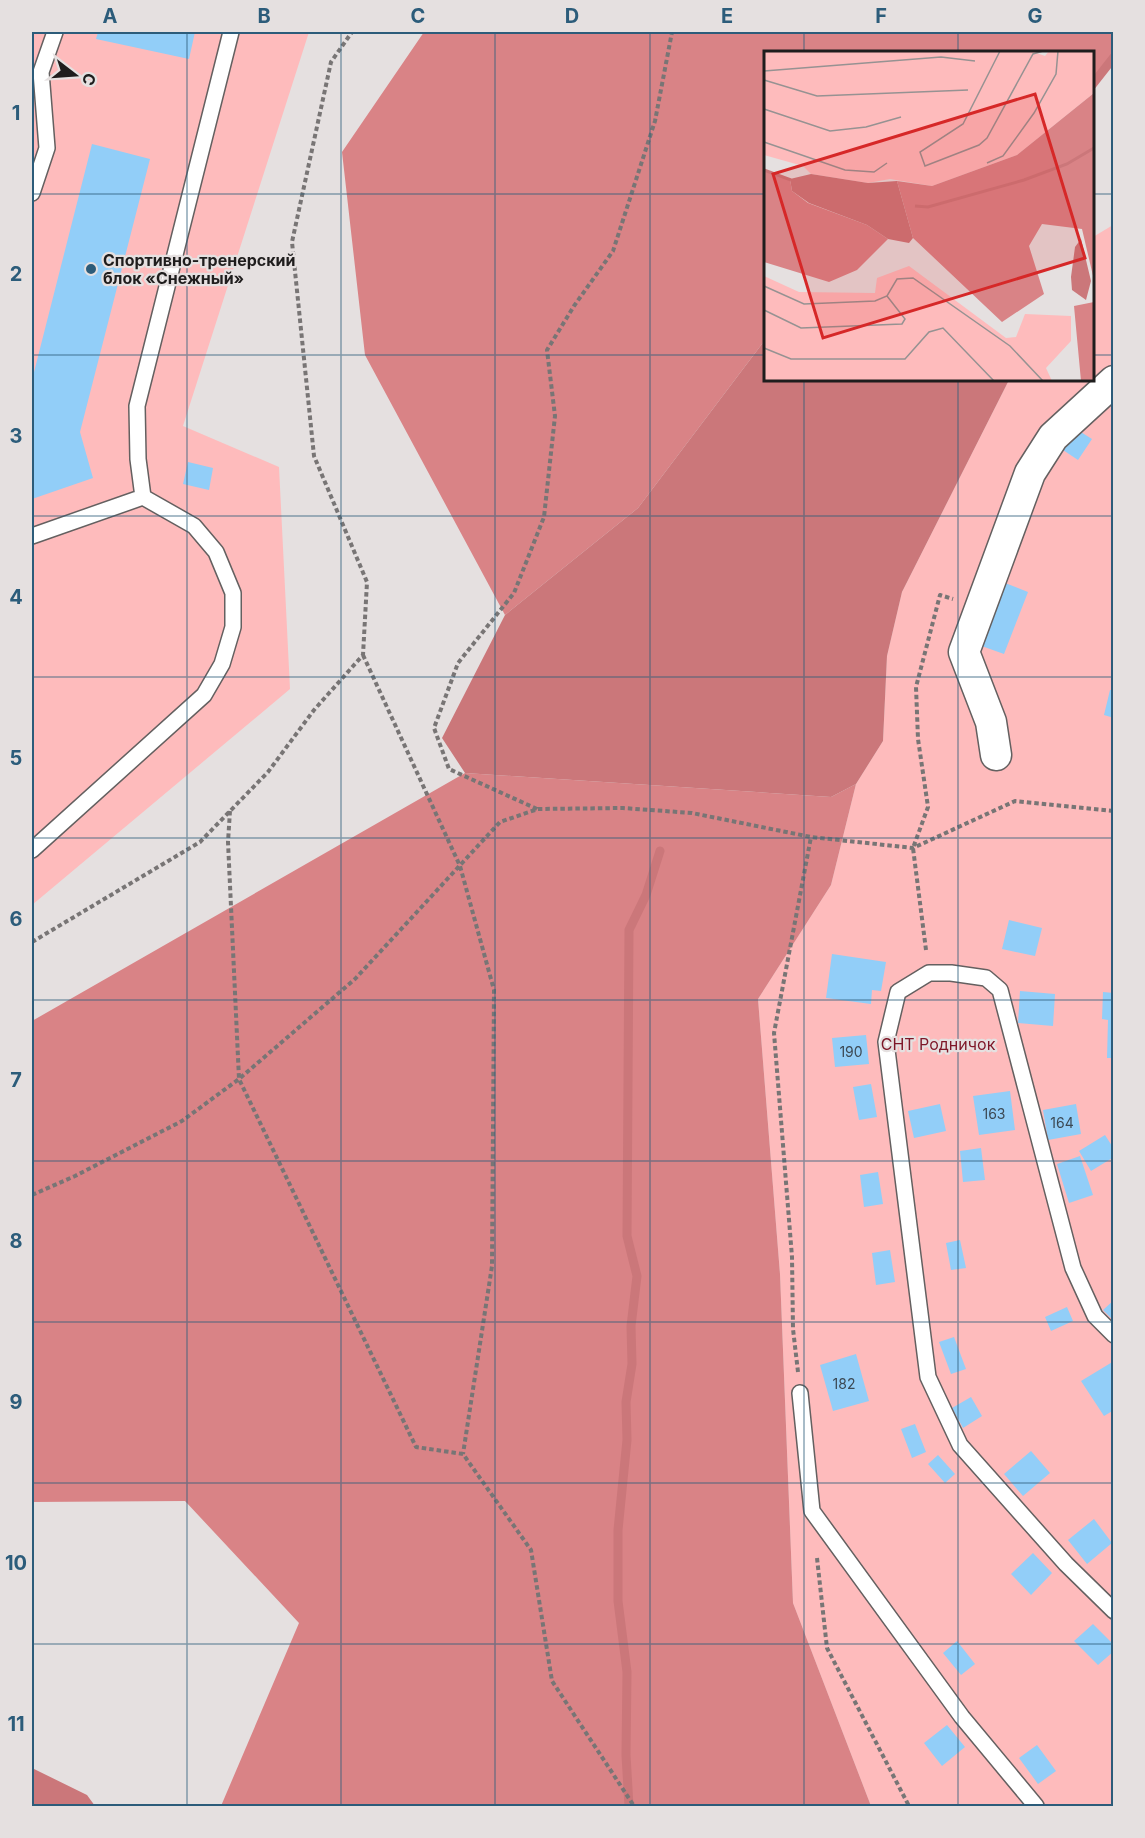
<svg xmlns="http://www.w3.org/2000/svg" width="1145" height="1838" viewBox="0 0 1145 1838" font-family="Inter,sans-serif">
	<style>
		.green { fill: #febbbc }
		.forest { fill: #d98386 }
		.water { fill: #cb777a }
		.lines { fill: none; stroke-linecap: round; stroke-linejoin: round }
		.stream { stroke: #cb777a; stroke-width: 9 }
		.building { fill: #92cef8 }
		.service-casing { stroke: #646060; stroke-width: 18 }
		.minor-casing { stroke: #646060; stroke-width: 33 }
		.path { stroke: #787575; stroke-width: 4; stroke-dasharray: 4.5 3; stroke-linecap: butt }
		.service { stroke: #fff; stroke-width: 15 }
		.minor { stroke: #fff; stroke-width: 30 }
		.grid { fill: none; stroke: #2c5c7a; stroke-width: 1.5; stroke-opacity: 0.55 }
		.poi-dot { fill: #2c5c7a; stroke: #e5e0e0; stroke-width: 2 }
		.labels { text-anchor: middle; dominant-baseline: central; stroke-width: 4.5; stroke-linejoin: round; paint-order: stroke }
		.number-label { font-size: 14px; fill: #3c4954 }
		.poi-label { font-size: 16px; font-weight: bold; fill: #1f1d1d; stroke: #e5e0e0; text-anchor: start }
		.park-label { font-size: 16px; fill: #7e1728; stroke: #e5e0e0 }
		.inset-river { fill: none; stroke: #cb777a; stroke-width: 3 }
		.inset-road { fill: none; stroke: #969292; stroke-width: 1.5 }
		.view { fill: #d62828; fill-opacity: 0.15; stroke: #d62828; stroke-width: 3 }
		.inset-edge { fill: none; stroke: #1f1d1d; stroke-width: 3 }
		.neatline { fill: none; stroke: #2c5c7a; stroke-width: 2 }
		.grid-label { font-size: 20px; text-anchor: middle; font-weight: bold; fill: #2c5c7a }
	</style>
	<rect width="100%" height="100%" fill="#e5e0e0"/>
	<path class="green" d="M32,32H309L183,426L279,467L290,689L32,905Z
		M1113,225V1806H871L793,1603L780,1274L758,999L831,885L856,784L883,741L887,656L902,592L1009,380H1092L1093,237Z"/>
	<path class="forest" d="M424,32H1113V57L1093,85L1092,52H766L765,340L638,508L505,615L365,355L342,152Z
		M465,773L831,797L856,784L831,885L758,999L780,1274L793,1603L871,1806H221L299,1623L185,1501L32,1502V1021Z"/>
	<path class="water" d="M765,340L766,380H1009L902,592L887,656L883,741L856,784L831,797L465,773L442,738L505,615L638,508Z
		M32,1768L87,1795L95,1806H32Z"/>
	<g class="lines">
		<path class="stream" d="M1092,85L1114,57
			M629,1806L626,1755L627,1672L618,1601V1530L627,1440L626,1402L632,1364L631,1326L637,1276L627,1236L629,930L646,895L660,851"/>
	</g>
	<path class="building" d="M98,32H195L189,59L96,39Z
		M92,144L150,159L80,432L93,478L32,499V380Z
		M1076,429L1092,439L1078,460L1063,450Z
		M188,462L213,468L209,490L183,484Z
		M1000,581L1028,592L1004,654L976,644Z
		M1110,690H1114V718L1104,715Z
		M1009,920L1042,928L1035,956L1002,949Z
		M832,954L886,962L881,991L872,990L871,1004L826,998Z
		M1020,991L1055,994L1053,1026L1018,1023Z
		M1103,992L1114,993V1058H1107L1108,1020L1102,1019Z
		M866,1035L869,1064L835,1067L832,1038Z
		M871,1084L877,1117L859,1120L853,1087Z
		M1010,1091L1015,1130L979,1135L973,1096Z
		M940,1104L946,1131L914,1138L908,1111Z
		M1076,1104L1081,1134L1048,1140L1043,1110Z
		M1105,1135L1114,1149V1157L1091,1171L1079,1151Z
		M981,1148L985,1180L963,1182L960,1151Z
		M1080,1156L1093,1195L1069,1203L1057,1164Z
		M878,1172L883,1204L864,1207L860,1175Z
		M960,1240L966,1268L951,1270L946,1243Z
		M890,1250L895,1282L876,1285L872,1253Z
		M1114,1300V1321L1103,1310Z
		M1067,1307L1073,1321L1051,1331L1045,1317Z
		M954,1337L966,1369L951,1374L939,1342Z
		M856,1354L869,1401L833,1411L820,1365Z
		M1114,1361V1410L1104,1416L1081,1381Z
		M971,1397L982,1416L963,1428L952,1408Z
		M915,1424L926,1452L912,1458L901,1429Z
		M1031,1451L1050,1473L1023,1496L1004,1474Z
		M938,1455L955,1474L945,1483L928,1464Z
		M1094,1519L1112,1543L1087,1564L1068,1540Z
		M1033,1553L1052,1573L1031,1595L1011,1574Z
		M1093,1624L1114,1645V1651L1098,1665L1074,1641Z
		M957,1641L975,1664L961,1675L943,1653Z
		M947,1725L965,1747L942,1766L924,1743Z
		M1037,1745L1056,1771L1038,1784L1019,1758Z"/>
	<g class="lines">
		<defs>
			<path id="service" d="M32,193L47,148L41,72L55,32
				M32,536L143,497
				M32,850L204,695L222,664L233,627V593L216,552L194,526L143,497L138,459L137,406L231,32
				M1114,1335L1095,1316L1073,1268L1000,990L986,978L951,973H929L898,992L886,1042L928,1377L960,1445L1066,1564L1114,1611
				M800,1393L812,1511L962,1717L1036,1806"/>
			<path id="minor" d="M996,755L991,722L964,652L1030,473L1053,437L1114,381"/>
		</defs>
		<use href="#service" class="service-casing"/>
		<use href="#minor" class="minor-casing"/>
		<path class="path" d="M363,655L460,866L494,990L492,1266L463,1454
			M537,809L449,769L434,728L458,663L514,593L544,517L555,416L547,350L574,306L613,251L655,121L672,32
			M230,811L228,842L239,1079L416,1447L463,1454L531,1550L552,1681L634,1806
			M32,942L200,842L268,772L314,710L363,655L367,582L314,456L292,242L331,62L352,32
			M926,950L913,848L928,807L918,739L916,687L940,595L953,599
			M32,1195L75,1176L182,1121L239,1079L355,979L500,822L538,809L623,808L692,813L811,837L913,848L1015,801L1114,811
			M798,1372L793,1329L792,1257L774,1033L811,837
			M817,1558L827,1648L909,1806"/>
		<use href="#service" class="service"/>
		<use href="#minor" class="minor"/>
	</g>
	<path class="grid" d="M187,32V1806M341,32V1806M495,32V1806M650,32V1806M804,32V52M958,32V52M32,194H766M1092,194H1114M32,355H766M1092,355H1114M804,380V1806M958,380V1806M32,516H1114M32,677H1114M32,838H1114M32,1000H1114M32,1161H1114M32,1322H1114M32,1483H1114M32,1644H1114"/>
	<circle class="poi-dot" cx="91" cy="269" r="6"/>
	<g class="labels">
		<g class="number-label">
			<text x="851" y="1051">190</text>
			<text x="994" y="1113">163</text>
			<text x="1062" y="1122">164</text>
			<text x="844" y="1383">182</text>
		</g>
		<g class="poi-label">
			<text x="103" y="260">Спортивно-тренерский<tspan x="103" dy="18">блок «Снежный»</tspan></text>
		</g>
		<g class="park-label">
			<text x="938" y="1044">СНТ Родничок</text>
		</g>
	</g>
	<g transform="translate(764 51)">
		<rect width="330" height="330" fill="#e5e0e0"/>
		<path d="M0,0H267L281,5L285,0H330V42L253,104L168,135L126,128L104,132L47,123L39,115L0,104ZM145,215L242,287L252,286L261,263L307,265V290L282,317L288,330H0V225L35,241L111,242L113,227Z" fill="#febbbc"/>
		<path d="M330,42V229L318,178L278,173L265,195L280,243L238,271L149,187L133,130L168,135L253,104ZM0,119L26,128L28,140L44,152L103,174L124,188L93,219L65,231L0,211ZM330,251V330H317L310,255Z" fill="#d98386"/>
		<path d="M47,123L104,132L133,130L149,187L145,192L124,188L103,174L45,152L28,140L26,128ZM317,188L327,230L322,249L308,239L307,226L311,196Z" fill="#cb777a"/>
		<path class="inset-river" d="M0,119L27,129M151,155L164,156L260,129L303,113L330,97"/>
		<path class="inset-road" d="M236,0L199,73L156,101L161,115L215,94L223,87L269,3L279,0M0,20L177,6L211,10M0,29L53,45L204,39M0,58L66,80L102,76L137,66M0,91L81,119L110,121L123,112M223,112L239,105L270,62L292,23L294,0M0,235L40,253L111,250L123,245L133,228L149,227L246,295L279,330M0,259L37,277L138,273L141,268L123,245M0,297L27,308H141L165,281L179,277L230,330"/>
		<path class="view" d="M271,43L321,207L59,287L9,123Z"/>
		<rect width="330" height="330" class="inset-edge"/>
	</g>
	<rect width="1145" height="1838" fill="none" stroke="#e5e0e0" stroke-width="66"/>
	<g transform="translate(75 75) rotate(107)" stroke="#e5e0e0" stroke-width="4.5" paint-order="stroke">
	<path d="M0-4.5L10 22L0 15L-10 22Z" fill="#1f1d1d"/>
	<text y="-9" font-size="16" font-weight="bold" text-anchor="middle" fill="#1f1d1d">С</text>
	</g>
	<rect x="33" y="33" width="1079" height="1772" class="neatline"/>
	<g class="grid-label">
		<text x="110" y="23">A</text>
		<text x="264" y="23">B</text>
		<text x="418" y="23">C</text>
		<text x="572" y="23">D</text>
		<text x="727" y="23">E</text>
		<text x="881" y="23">F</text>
		<text x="1035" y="23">G</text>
		<text x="16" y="120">1</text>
		<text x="16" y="281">2</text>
		<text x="16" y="443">3</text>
		<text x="16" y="604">4</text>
		<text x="16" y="765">5</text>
		<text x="16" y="926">6</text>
		<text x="16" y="1087">7</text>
		<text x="16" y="1248">8</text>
		<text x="16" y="1409">9</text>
		<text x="16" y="1570">10</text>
		<text x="16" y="1731">11</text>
	</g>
</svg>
